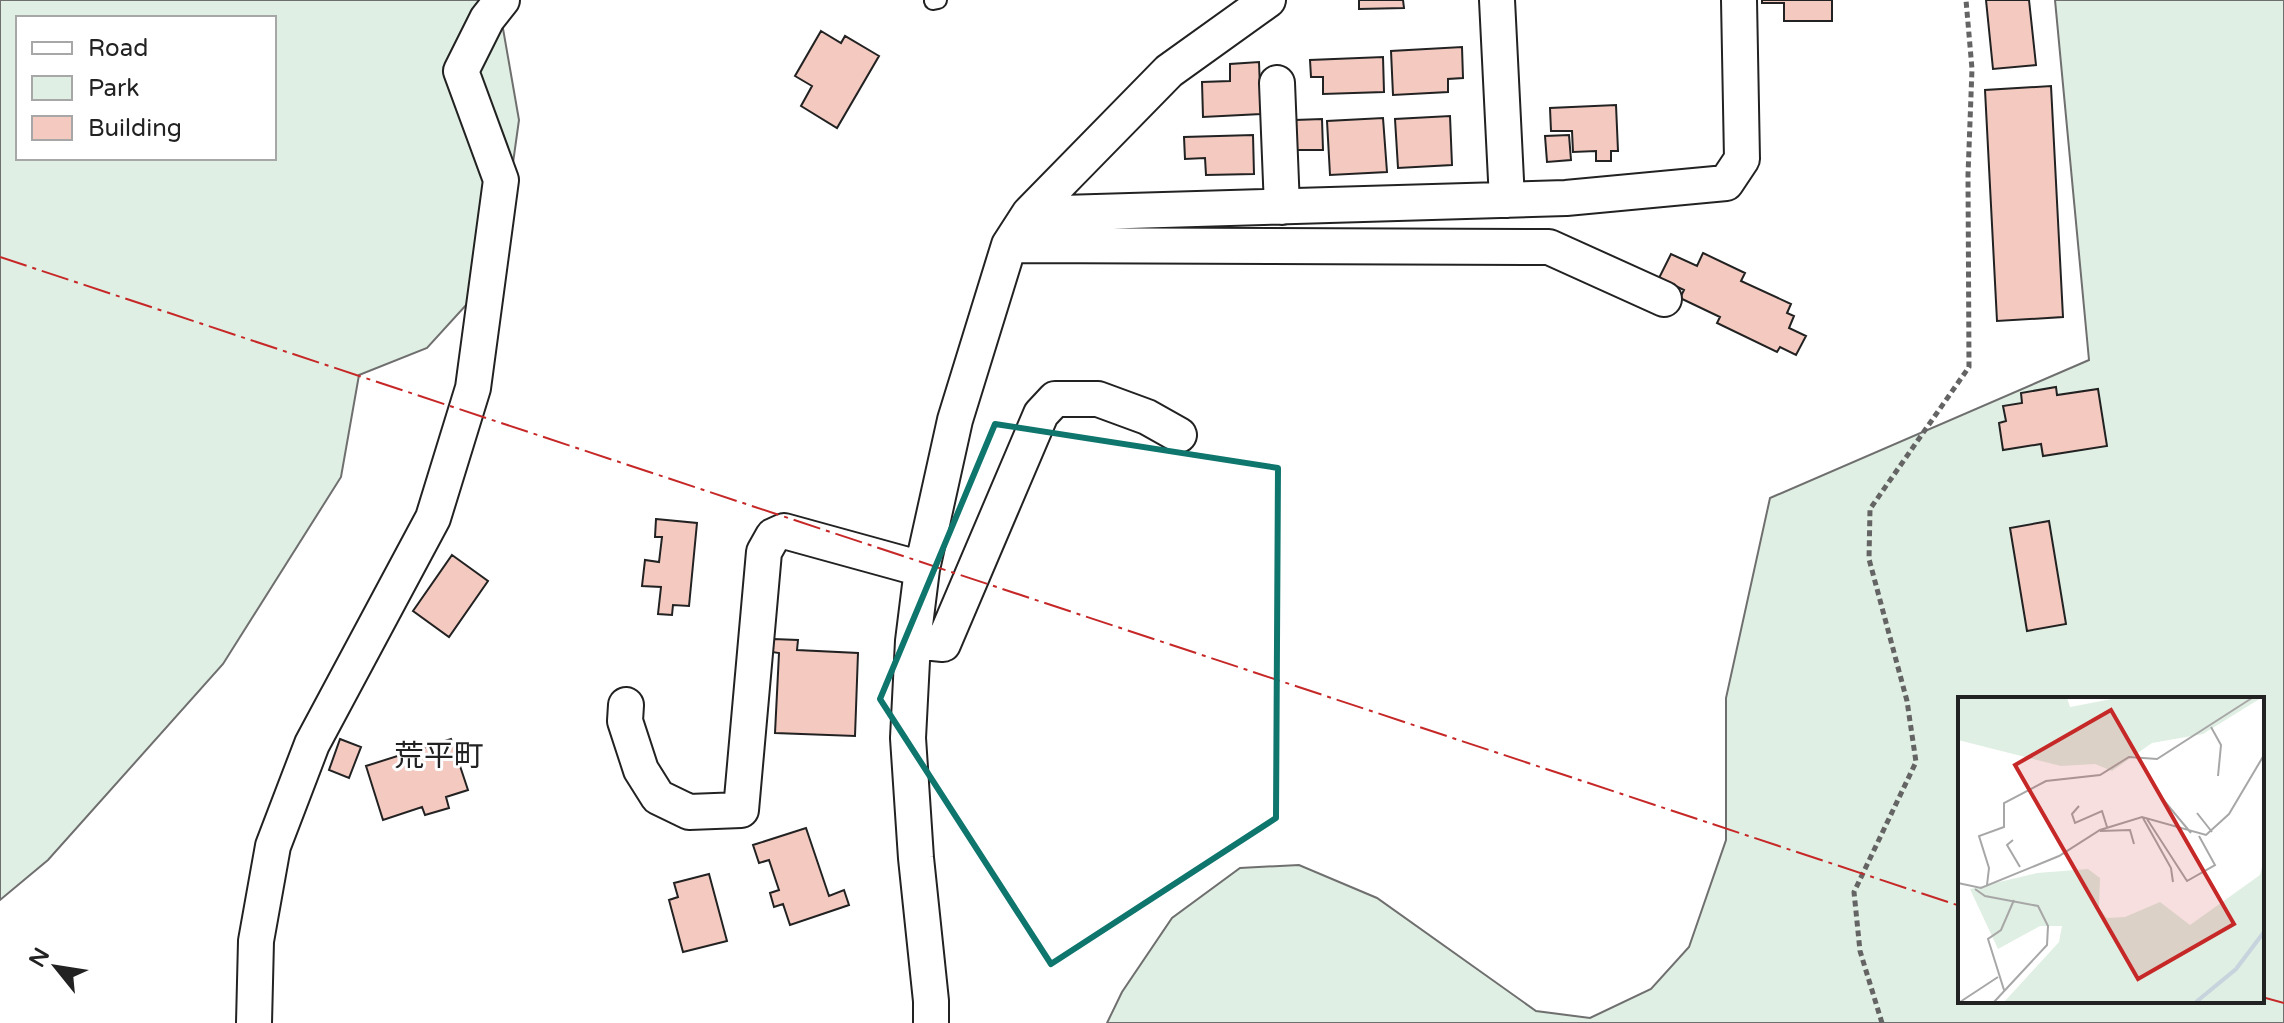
<svg xmlns="http://www.w3.org/2000/svg" width="2284" height="1023" viewBox="0 0 2284 1023" font-family="'Varela Round','Noto Sans JP',sans-serif">
	<style>
		.green { fill: #e0efe3; stroke: #6f6f6f; stroke-width: 2; fill-rule: evenodd }
		.building { fill: #f3c9c0; stroke: #222; stroke-width: 2 }
		.lines { fill: none; stroke-linecap: round; stroke-linejoin: round }
		.lane-casing { stroke: #222; stroke-width: 20 }
		.street-casing { stroke: #222; stroke-width: 38 }
		.path { stroke: #646464; stroke-width: 5; stroke-dasharray: 6 4; stroke-linecap: butt }
		.lane { stroke: #fff; stroke-width: 16 }
		.street { stroke: #fff; stroke-width: 34 }
		.power { stroke: #c62828; stroke-width: 2; stroke-dasharray: 28 6 4 6; stroke-linecap: butt }
		.marked { fill: none; stroke: #0f766e; stroke-width: 6; stroke-linejoin: round }
		.labels { text-anchor: middle; dominant-baseline: central; stroke-width: 6; stroke-linejoin: round; paint-order: stroke }
		.quarter-label { font-size: 30px; fill: #222; stroke: #fff }
		.inset-river { fill: none; stroke: #c7d3dd; stroke-width: 4 }
		.inset-road { fill: none; stroke: #a7a7a7; stroke-width: 2 }
		.view { fill: #c62828; fill-opacity: 0.15; stroke: #c62828; stroke-width: 4 }
		.inset-edge { fill: none; stroke: #222; stroke-width: 4 }
	</style>
	<rect width="100%" height="100%" fill="#fff"/>
	<path class="green" d="M0,0H498L519,120L498,270L427,348L359,375L341,477L223,664L48,860L0,900ZM18,18H274V158H18Z
		M2055,0H2284V1023H1107L1122,992L1172,918L1240,868L1299,865L1377,898L1536,1011L1590,1018L1651,989L1689,947L1726,840V698L1770,498L2089,360ZM1960,699H2262V1001H1960Z"/>
	<path class="building" d="M1359,0H1403L1404,8L1359,9Z
		M1762,0H1832V21H1784V3H1762Z
		M1986,0H2029L2036,65L1993,69Z
		M821,31L841,43L845,36L879,56L837,128L801,106L812,86L795,76Z
		M1462,47L1463,78L1448,79V92L1393,95L1391,51Z
		M1383,57L1384,92L1323,94V77H1311L1310,60Z
		M1259,62L1261,114L1203,117L1202,82L1230,81V64Z
		M2051,86L2063,317L1997,321L1985,90Z
		M1616,105L1618,151H1611V161H1596V151L1573,152L1572,131H1551L1550,108Z
		M1450,116L1452,165L1398,168L1395,119Z
		M1383,118L1387,172L1330,175L1327,121Z
		M1322,119L1323,150H1296L1295,120Z
		M1253,135L1254,174L1206,175L1205,158L1185,159L1184,137Z
		M1569,135L1571,160L1547,162L1545,136Z
		M1703,253L1745,273L1741,281L1791,304L1787,313L1794,316L1789,328L1806,336L1796,355L1780,347L1777,352L1717,323L1720,317L1680,298L1684,290L1659,278L1671,254L1697,266Z
		M2056,387L2057,395L2098,389L2107,446L2043,456L2041,444L2003,450L1999,423L2006,421L2003,406L2022,403L2021,393Z
		M656,519L697,523L689,606L673,605L672,615L658,614L661,587L642,586L645,560L659,562L662,537H655Z
		M2049,521L2066,624L2027,631L2010,528Z
		M452,555L488,581L449,637L413,611Z
		M773,639L798,640L797,650L858,653L855,736L775,733L779,653L772,652Z
		M340,739L361,747L349,778L329,770Z
		M451,739L468,790L446,797L449,808L425,815L422,807L383,820L366,766Z
		M806,828L829,896L844,890L849,905L790,925L783,904L774,907L770,893L779,890L769,860L759,863L753,845Z
		M709,874L727,941L683,952L669,900L678,897L674,883Z"/>
	<g class="lines">
		<defs>
			<path id="lane" d="M933,1L938,0"/>
			<path id="street" d="M1497,0L1507,200
				M1277,83L1282,207
				M1029,214L1566,198L1726,183L1742,159L1739,0
				M1009,245L1549,247L1664,299
				M913,641L943,644L1041,414L1055,399H1098L1147,417L1179,435
				M626,705L625,721L641,770L658,797L689,812L741,810L764,552L773,536L784,531L922,569
				M254,1023L256,941L273,846L312,744L433,518L473,388L501,180L461,71L487,19L502,0
				M931,1023V1001L916,858L908,738L913,641L922,569L955,420L1009,245L1029,214L1169,71L1268,0"/>
		</defs>
		<use href="#lane" class="lane-casing"/>
		<use href="#street" class="street-casing"/>
		<path class="path" d="M1882,1023L1860,951L1854,892L1916,762L1907,701L1869,559L1870,509L1969,367L1968,175L1972,69L1966,0"/>
		<use href="#lane" class="lane"/>
		<use href="#street" class="street"/>
		<path class="power" d="M0,257L1960,906
			M2262,997L2284,1003"/>
	</g>
	<path class="marked" d="M995,424L1278,468L1276,818L1051,964L880,699Z"/>
	<g class="labels">
		<g class="quarter-label">
			<text x="439" y="756">荒平町</text>
		</g>
	</g>
	<g transform="translate(1958 697)">
		<rect width="306" height="306" fill="#fff"/>
		<path d="M0,1H109L112,10L159,1H303L245,37L194,46L154,74L137,67L103,69L0,43ZM306,162V305H46L101,245L104,229H82L40,252L12,192L79,176L130,172L142,181L141,211L149,221L167,220L202,205L232,228L302,178Z" fill="#e0efe3"/>
		<path class="inset-river" d="M238,305L278,272L306,235"/>
		<path class="inset-road" d="M253,30L263,48L260,79M203,100L233,136M121,109L114,117L117,126L144,114L149,130M239,116L254,135M185,121L213,171L215,185M189,122L229,184L257,168L241,139M142,134L172,133L176,147M55,143L49,148L62,170M0,186L23,191L101,159L142,133L184,120L248,138L271,117L306,58M29,188L31,171L21,139L46,130V106L88,84L142,78L171,60L199,62L294,1M17,192L27,199L80,209L90,229L89,248L36,305M46,293L30,242L43,233L56,203M2,305L40,280"/>
		<path class="view" d="M153,13L276,227L180,282L57,68Z"/>
		<rect width="306" height="306" class="inset-edge"/>
	</g>
	<rect x="16" y="16" width="260" height="144" fill="#ffffff" stroke="#a7a7a7" stroke-width="2"/>
	<rect x="32" y="42" width="40" height="12" fill="#ffffff" stroke="#a7a7a7" stroke-width="2"/>
	<text x="88" y="56" font-size="24" fill="#222222">Road</text>
	<rect x="32" y="76" width="40" height="24" fill="#e0efe3" stroke="#a7a7a7" stroke-width="2"/>
	<text x="88" y="96" font-size="24" fill="#222222">Park</text>
	<rect x="32" y="116" width="40" height="24" fill="#f3c9c0" stroke="#a7a7a7" stroke-width="2"/>
	<text x="88" y="136" font-size="24" fill="#222222">Building</text>
	<g transform="translate(56 967) rotate(300)" stroke="#ffffff" stroke-width="6" paint-order="stroke">
	<path d="M0-6L14 30L0 20L-14 30Z" fill="#222222"/>
	<text y="-12" font-size="22" font-weight="bold" text-anchor="middle" fill="#222222">N</text>
	</g>
</svg>
